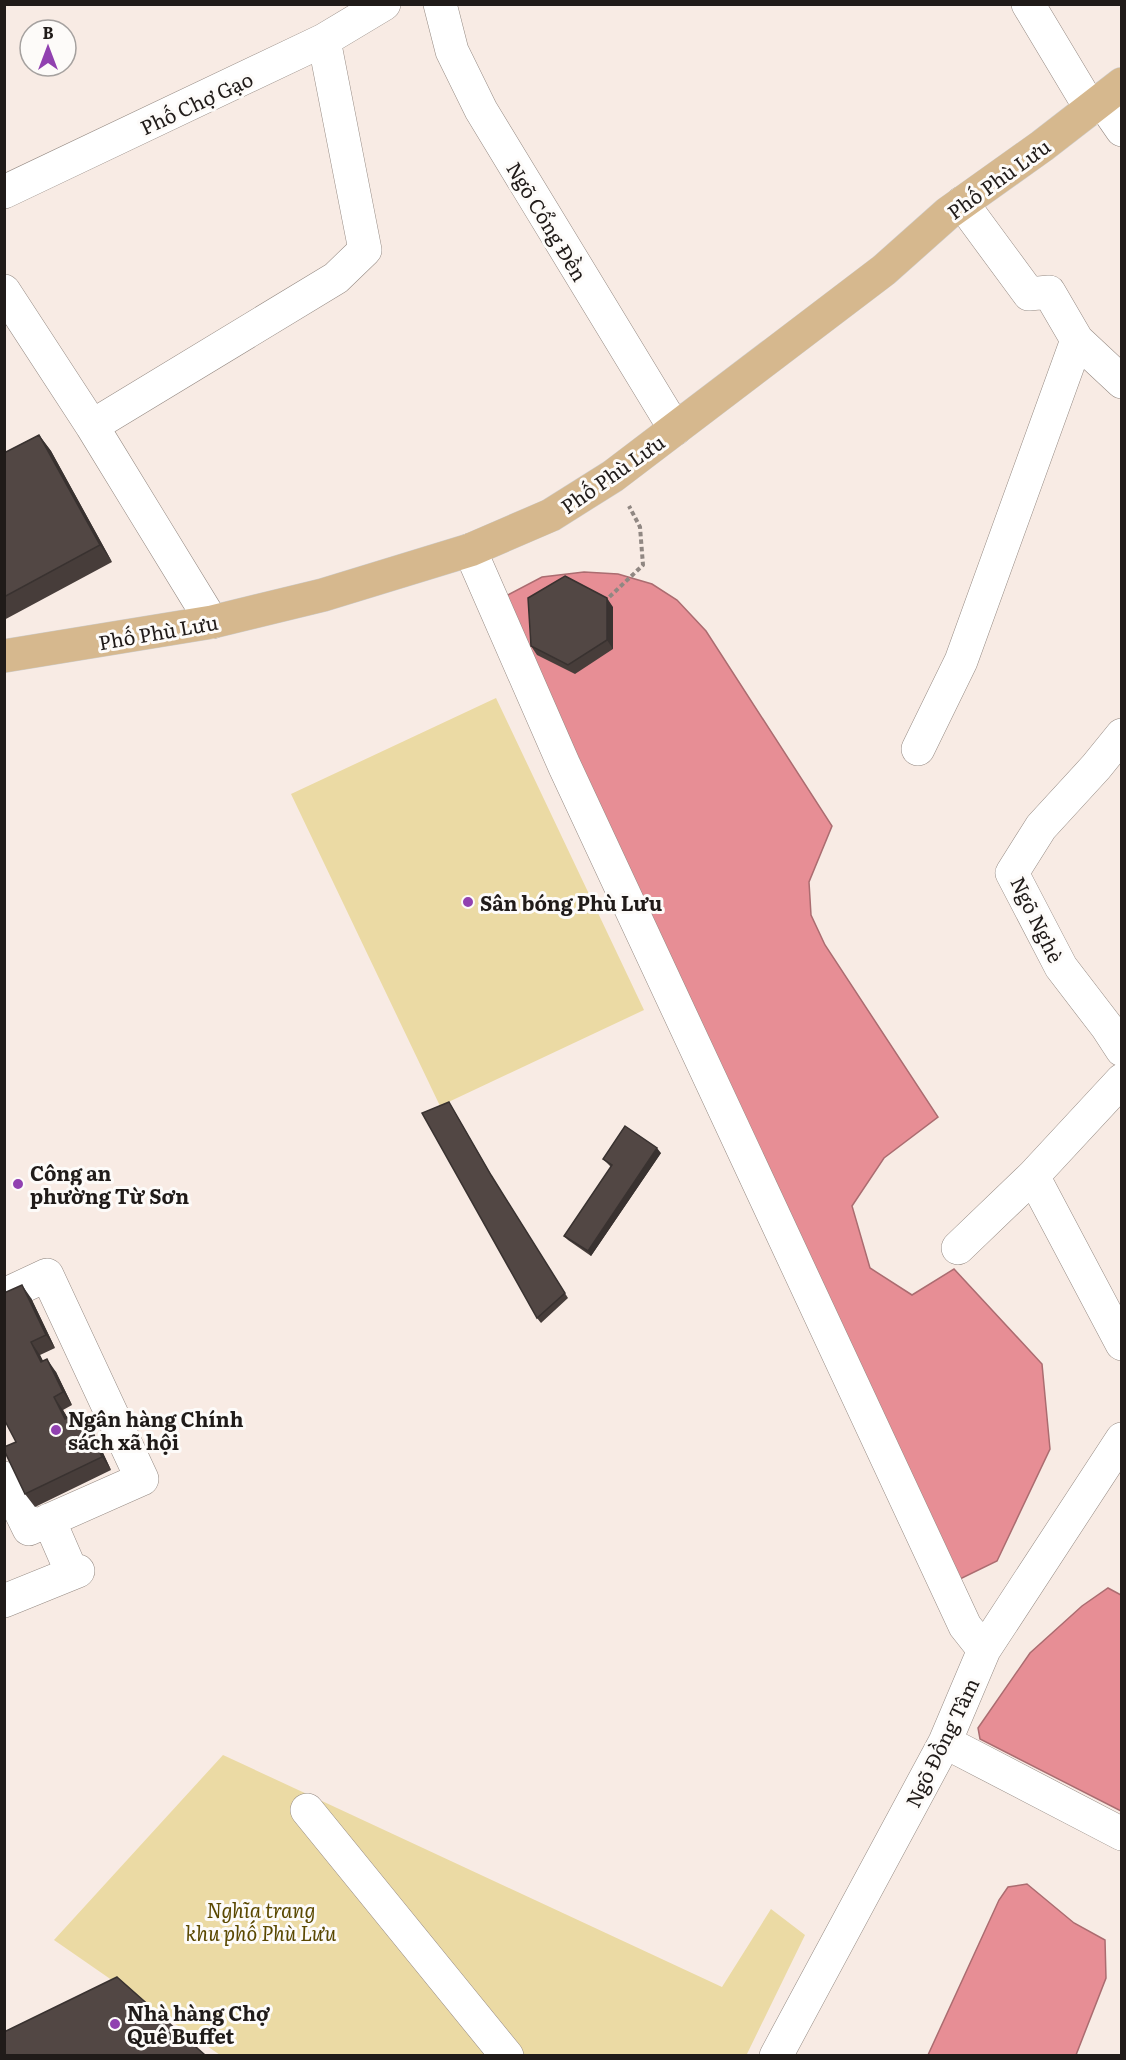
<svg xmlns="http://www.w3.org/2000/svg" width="1126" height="2060" viewBox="0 0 1126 2060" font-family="Literata,serif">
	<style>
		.green { fill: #ebdaa4 }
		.water { fill: #e78e95; stroke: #ab6c70; stroke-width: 1.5 }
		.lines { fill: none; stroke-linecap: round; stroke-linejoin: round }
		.minor-casing { stroke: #958a83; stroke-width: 34 }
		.major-casing { stroke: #cecdcc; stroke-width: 34 }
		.path { stroke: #908782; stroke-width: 4; stroke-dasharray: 4.5 3; stroke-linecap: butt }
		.minor { stroke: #fff; stroke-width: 33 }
		.major { stroke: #d6b88e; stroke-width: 33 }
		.wall { fill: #473d3a }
		.shaded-wall { fill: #393230 }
		.building { fill: #524744; stroke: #393230; stroke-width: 1.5 }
		.poi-dot { fill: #9141b0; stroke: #fdfbf9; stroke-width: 2 }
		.labels { text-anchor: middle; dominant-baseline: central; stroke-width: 6; stroke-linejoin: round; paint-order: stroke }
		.street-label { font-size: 20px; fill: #201b19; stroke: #fdfbf9 }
		.poi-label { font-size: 20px; font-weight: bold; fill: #201b19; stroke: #fdfbf9; text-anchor: start }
		.park-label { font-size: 20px; font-style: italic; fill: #5a4801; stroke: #fdfbf9 }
	</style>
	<rect width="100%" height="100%" fill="#f8ebe4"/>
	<path class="green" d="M496,698L644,1010L440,1106L291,794Z
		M223,1755L722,1987L771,1909L805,1935L746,2056L220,2055L54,1940Z"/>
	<path class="water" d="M584,572L618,574L652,584L677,600L706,631L832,826L809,882L811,915L825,945L938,1117L884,1158L852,1206L870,1268L912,1295L954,1269L1042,1364L1050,1449L997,1561L960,1579L502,598L542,577Z
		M1108,1588L1121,1595V1811L980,1739L978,1728L1030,1653L1082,1606Z
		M1027,1884L1074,1923L1105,1940L1106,1978L1076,2055H928L999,1900L1008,1887Z"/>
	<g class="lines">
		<defs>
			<path id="minor" d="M440,4L452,51L481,110L675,429
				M1028,4L1091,109
				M1102,101L1122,130
				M4,192L324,40L384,4
				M962,203L1029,294L1049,292L1077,340L1122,382
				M4,291L92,426L212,622
				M92,426L336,278L365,250L324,40
				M470,550L564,765L965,1626L984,1650
				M1122,735L1096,767L1041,827L1012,873L1061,967L1107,1027L1122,1050
				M918,749L961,661L1077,340
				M1122,1080L1033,1176L1122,1344
				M958,1248L1033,1176
				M4,1295L47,1275L142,1479L29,1529L4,1478
				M49,1520L72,1573
				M4,1601L78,1571
				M945,1742L1122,1834
				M307,1810L507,2056
				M776,2056L945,1742L984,1650L1122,1439"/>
			<path id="major" d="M4,656L212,622L323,595L470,550L551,515L613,476L884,270L948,213L1042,146L1122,84"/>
		</defs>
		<use href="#minor" class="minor-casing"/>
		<use href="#major" class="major-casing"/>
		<path class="path" d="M604,602L643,565L640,527L629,506"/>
		<use href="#minor" class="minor"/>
		<use href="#major" class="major"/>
	</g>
	<path class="wall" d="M39,435L51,451L112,562L4,620V453Z
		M613,607V649L575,674L537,655L531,646Z
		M449,1102L494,1180L568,1298L541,1323L537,1318Z
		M661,1153L591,1256L568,1240L564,1236L611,1167L603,1159Z
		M31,1298L55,1348L40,1355L43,1361L56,1372L72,1405L63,1410L68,1418L81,1412L90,1425L111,1470L35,1507L25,1494L16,1442Z"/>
	<path class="shaded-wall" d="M39,435L51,451L112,562L100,545Z
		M607,598L613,607V649L607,640Z
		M657,1148L661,1153L591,1256L588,1251Z
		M22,1285L31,1298L55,1348L46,1335Z
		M31,1342L40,1355L50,1375L41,1362Z
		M47,1359L56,1372L72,1405L63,1392Z
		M54,1397L63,1410L75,1432L65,1419Z
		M81,1412L90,1425L111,1470L102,1457Z"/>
	<path class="building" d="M39,435L100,545L4,597V453Z
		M565,576L607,598V640L568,665L531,646L528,598Z
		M449,1102L491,1175L565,1293L537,1318L422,1113Z
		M625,1126L657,1148L588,1251L564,1236L612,1165L603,1159Z
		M22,1285L46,1335L31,1342L41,1362L47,1359L63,1392L54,1397L65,1419L81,1412L102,1457L25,1494L4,1450V1447L16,1442L4,1419V1293Z
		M117,1977L205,2055H4V2032Z"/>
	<g class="poi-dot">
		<circle cx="468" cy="902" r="6"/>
		<circle cx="18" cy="1184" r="6"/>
		<circle cx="56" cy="1430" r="6"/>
		<circle cx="115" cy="2024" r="6"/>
	</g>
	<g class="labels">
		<g class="street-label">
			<text transform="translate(196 102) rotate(-25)">Phố Chợ Gạo</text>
			<text transform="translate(998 178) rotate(-36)">Phố Phù Lưu</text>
			<text transform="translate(548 221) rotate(59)">Ngõ Cổng Đền</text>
			<text transform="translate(612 473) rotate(-35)">Phố Phù Lưu</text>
			<text transform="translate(158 631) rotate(-10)">Phố Phù Lưu</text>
			<text transform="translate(1038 919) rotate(64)">Ngõ Nghè</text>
			<text transform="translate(941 1742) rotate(-64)">Ngõ Đồng Tâm</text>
		</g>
		<g class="poi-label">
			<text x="480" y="902">Sân bóng Phù Lưu</text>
			<text x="30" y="1172">Công an<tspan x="30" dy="23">phường Từ Sơn</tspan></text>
			<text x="68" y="1418">Ngân hàng Chính<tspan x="68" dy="23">sách xã hội</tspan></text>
			<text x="127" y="2012">Nhà hàng Chợ<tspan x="127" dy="23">Quê Buffet</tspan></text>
		</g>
		<g class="park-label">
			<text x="261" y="1909">Nghĩa trang<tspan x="261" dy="23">khu phố Phù Lưu</tspan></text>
		</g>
	</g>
	<rect width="1126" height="2060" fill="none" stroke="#201b19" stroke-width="12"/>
	<g transform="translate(48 48)"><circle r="28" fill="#fdfbf9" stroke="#a5a19f" stroke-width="1.5"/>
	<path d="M0-4.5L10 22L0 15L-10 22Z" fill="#9141b0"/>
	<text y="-9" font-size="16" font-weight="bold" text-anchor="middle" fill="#201b19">B</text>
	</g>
</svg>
